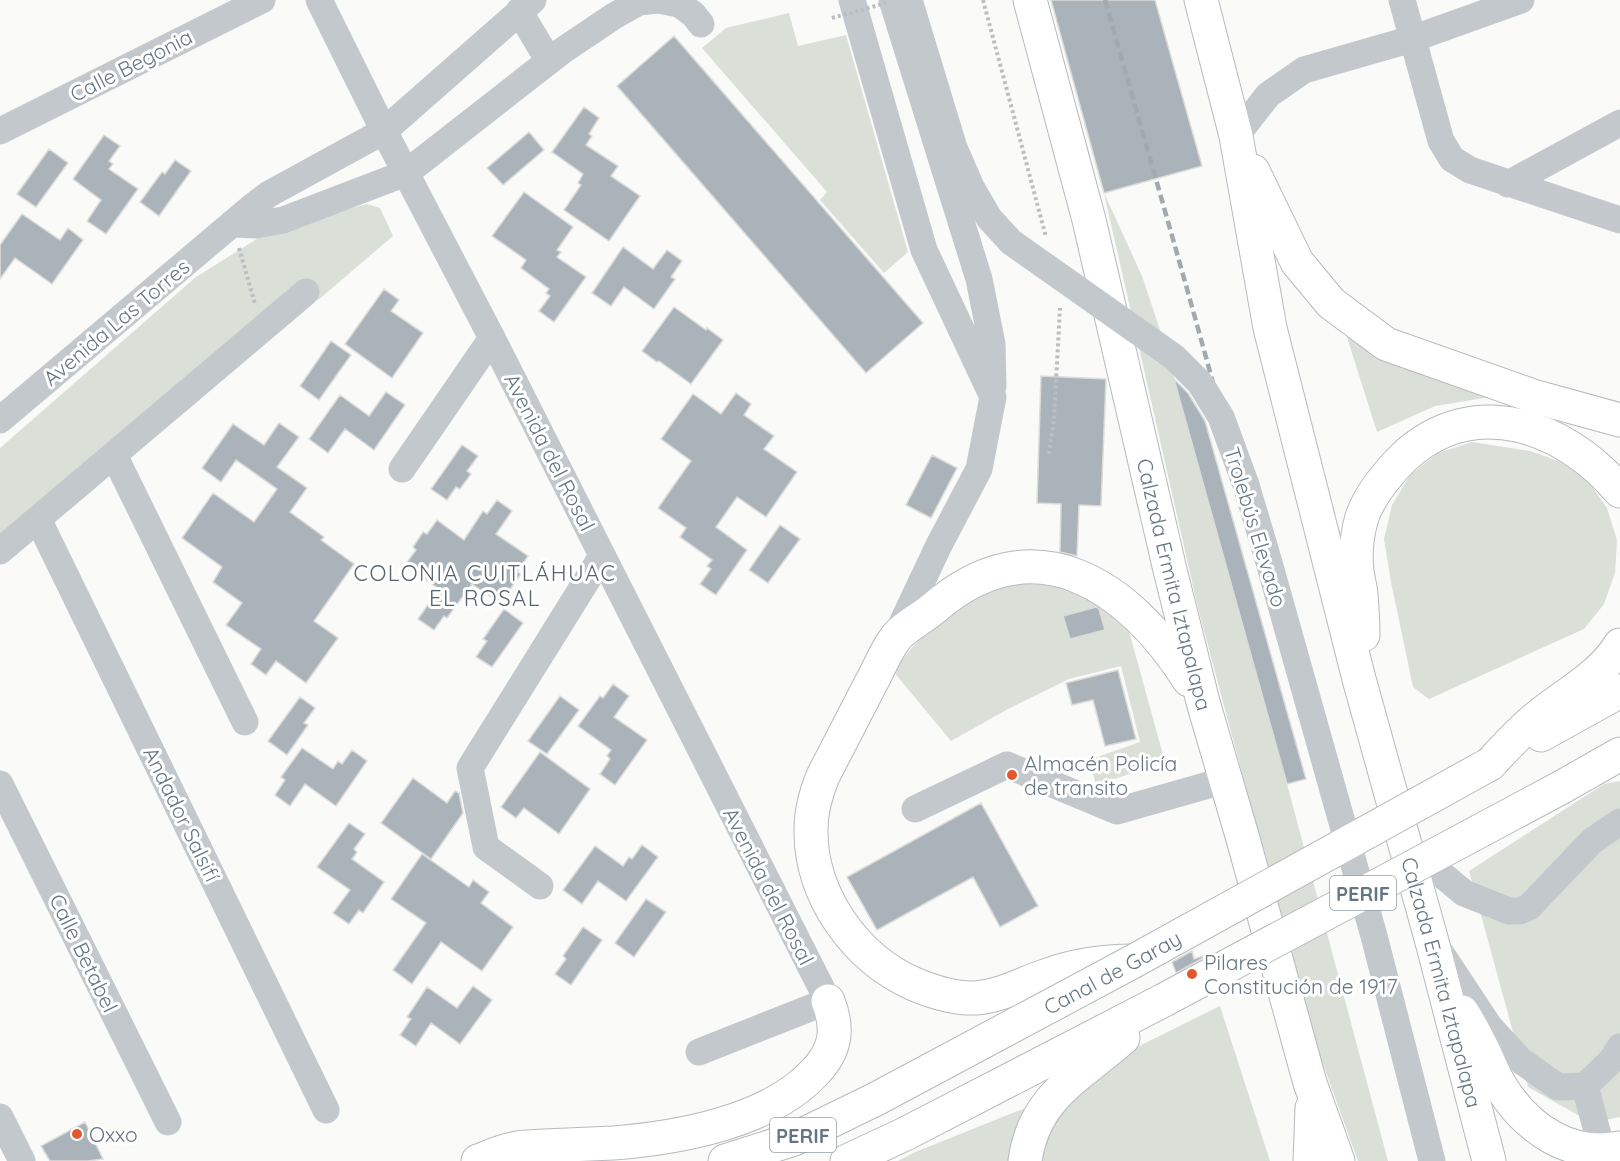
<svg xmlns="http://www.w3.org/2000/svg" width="1620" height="1161" viewBox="0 0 1620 1161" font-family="Quicksand,sans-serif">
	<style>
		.green { fill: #dadfd7 }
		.building { fill: #aab3b9; stroke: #dcdcda; stroke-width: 1.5 }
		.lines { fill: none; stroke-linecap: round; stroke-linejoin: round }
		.major-casing { stroke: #b5babe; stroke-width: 35 }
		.path { stroke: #bbbfc2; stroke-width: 4; stroke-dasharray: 3 3; stroke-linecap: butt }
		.minor { stroke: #c3c8cc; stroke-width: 27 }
		.major { stroke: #fff; stroke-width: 33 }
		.rail { stroke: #a2aab0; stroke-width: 4.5; stroke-dasharray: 9 4.5; stroke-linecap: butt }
		.major-bridge-casing { stroke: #b5babe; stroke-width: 35; stroke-linecap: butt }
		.path-bridge { stroke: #bbbfc2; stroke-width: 4; stroke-dasharray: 3 3; stroke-linecap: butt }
		.minor-bridge { stroke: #c3c8cc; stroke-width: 27 }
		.major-bridge { stroke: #fff; stroke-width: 33 }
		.poi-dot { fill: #e4572e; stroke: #fff; stroke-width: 2 }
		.labels { text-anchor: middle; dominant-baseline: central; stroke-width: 6; stroke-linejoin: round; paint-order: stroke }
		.shield { fill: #fff; stroke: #939fa8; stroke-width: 1.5 }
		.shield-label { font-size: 20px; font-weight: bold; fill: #657683 }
		.street-label { font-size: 21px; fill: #657683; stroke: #fff }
		.poi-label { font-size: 21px; fill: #657683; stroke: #fff; text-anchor: start }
		.neighbourhood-label { font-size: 22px; letter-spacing: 1.5px; fill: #57646e; stroke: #fff }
	</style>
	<rect width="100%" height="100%" fill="#fafaf8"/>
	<path class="green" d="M789,13L798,46L846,35L908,252L884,273L820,200L827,192L702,48L726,28Z
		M1104,193L1142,276L1165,345L1287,784L1388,1161H1358L1310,1028L1198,608Z
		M367,204L380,208L393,236L318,300L299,282L0,535V448L196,277L273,229Z
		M1346,334L1497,396L1435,406L1377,432Z
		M1472,442L1530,451L1561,462L1588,481L1607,508L1617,540L1615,573L1604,604L1584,629L1429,699L1413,687L1391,582L1384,539L1392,505L1410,475L1438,453Z
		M1051,575L1124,613L1165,762L1096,785L1089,760L1140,742L1121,666L1069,679L1008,709L951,741L893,671L920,638L981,588Z
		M1620,781V1117L1592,1123L1528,1087L1469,871L1604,784Z
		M1220,1006L1270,1161H898L913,1153L1065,1092L1123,1054Z"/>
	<path class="building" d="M1051,0H1155L1202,166L1104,193Z
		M674,36L923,323L866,373L617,86Z
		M584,107L599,118L589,134L592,136L586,145L618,166L611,176L640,196L609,241L564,210L581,185L578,183L583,174L552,152Z
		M529,132L544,150L503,185L487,168Z
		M104,135L120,146L109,161L113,164L109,169L138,189L106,234L87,221L101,200L73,179Z
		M49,149L68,163L36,207L17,194Z
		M175,160L191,171L159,216L140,202L162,172L165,174Z
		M524,192L573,227L557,250L561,252L557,257L586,277L554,322L539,311L550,296L546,293L549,289L521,268L526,260L492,236Z
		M22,214L60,240L68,228L83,240L52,284L15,258L0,279V245Z
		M623,247L653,269L667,250L682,261L671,277L675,279L654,309L624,287L611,306L592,293Z
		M384,289L399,300L391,311L423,333L392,378L345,344Z
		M674,307L706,330L707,328L723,340L691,384L659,361L657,362L642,351Z
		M331,341L351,355L319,400L300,386Z
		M1041,376L1106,379L1101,506L1079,505L1077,556L1060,552L1061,504L1037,503Z
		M1174,379L1188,393L1205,421L1306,779L1287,784Z
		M386,392L405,405L374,450L345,429L328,453L309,439L340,395L369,416Z
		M736,393L751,404L744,415L774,436L764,449L797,472L766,517L737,497L716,527L747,550L716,595L700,584L711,569L707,566L712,560L680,537L686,528L658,508L691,461L661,439L693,394L721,414Z
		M279,423L299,437L277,467L307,488L290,512L324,537L321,540L354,564L314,621L338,638L306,683L276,661L266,675L251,664L261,649L226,625L242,603L213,582L222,567L182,538L213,493L254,522L277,489L236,460L221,482L202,468L233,424L264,445Z
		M462,445L478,456L467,471L471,474L460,489L456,487L447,500L431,489Z
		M932,455L957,468L931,518L906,505Z
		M497,500L512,511L496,534L528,556L517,572L521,574L500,603L472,584L447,618L444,616L434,630L418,619L439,589L405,565L416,550L413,547L423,532L427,534L437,520L464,540L483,511L487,514Z
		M780,525L800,539L768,583L749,570Z
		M1096,607L1099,609L1105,630L1070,639L1063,616Z
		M504,609L523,623L492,667L476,657L487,641L483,639Z
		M1118,670L1136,739L1105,746L1093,700L1072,705L1066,683Z
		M613,684L629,696L614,717L647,740L615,785L600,774L610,759L607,756L611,750L578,726L600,696L603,698Z
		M560,696L579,710L547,754L528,741Z
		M300,697L315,708L304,723L308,725L287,755L268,741Z
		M302,748L333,769L338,761L342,764L352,750L367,761L336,806L305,784L290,806L275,795L285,780L281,777Z
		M540,752L590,789L559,834L524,808L516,818L501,807Z
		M413,778L447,803L455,791L459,793L463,813L431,859L381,823Z
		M981,803L1038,906L1000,927L973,877L877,930L847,877Z
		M349,823L365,834L354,849L357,852L352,859L384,882L363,913L359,910L349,924L333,913L350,890L317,867Z
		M642,845L658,857L626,901L598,881L582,904L563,890L595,846L623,866L629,857L632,859Z
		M422,854L469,887L473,880L489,892L481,903L513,927L482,971L441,942L412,984L393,970L426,923L391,899Z
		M646,899L666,912L634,957L615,943Z
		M583,927L602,940L571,985L555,974L566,959L563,956Z
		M1192,951L1194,959L1203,956V958L1176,973L1172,962Z
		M473,986L492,1000L460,1044L431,1023L416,1046L400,1035L411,1019L407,1017L427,987L457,1008Z
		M85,1122L103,1159L88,1161H50L41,1146Z"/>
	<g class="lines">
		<defs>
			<g id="major">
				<path id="s1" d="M1030,0L1089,220L1170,570L1203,702L1243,839L1310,1083L1338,1161"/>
				<path id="s2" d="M1201,0L1236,136L1270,328L1359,679L1431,938L1489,1161"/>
				<path d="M1253,171L1297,262L1331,303L1386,344L1536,397L1620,420"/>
				<path d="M1363,635C1363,621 1362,608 1361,594C1360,586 1358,579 1357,571C1355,553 1357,534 1362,517C1370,494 1387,474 1404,457C1474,392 1565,426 1620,491"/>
				<path d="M1541,735L1620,691"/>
				<path d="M1490,764C1506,747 1522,729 1540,715C1567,693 1601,676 1620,645"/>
				<path d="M1562,787L1620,754"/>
				<path d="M1134,961C1103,961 1074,965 1045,976C1021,984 1001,996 976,998C954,999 933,992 914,984C855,958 810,895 811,829C811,811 816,793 823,776C839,745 855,714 871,683C879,669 885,652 895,639C901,629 924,617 934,608C1034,521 1129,585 1189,680"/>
				<path d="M1462,1012C1470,1024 1476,1036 1482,1048C1489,1062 1494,1077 1503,1090C1529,1130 1571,1158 1620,1148"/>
				<path d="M478,1161C489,1157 501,1151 513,1149C523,1146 534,1147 545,1146C567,1145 590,1144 613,1143C678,1138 769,1122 815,1072C836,1050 839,1029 828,1001"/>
				<path d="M725,1161L794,1139L876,1099"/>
				<path d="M847,1161L905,1134L1164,1000"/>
				<path d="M1025,1161C1034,1096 1079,1077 1123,1038"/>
				<path d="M1310,1161L1312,1108"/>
			</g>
		</defs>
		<use href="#major" class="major-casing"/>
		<path class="path" d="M983,0L1046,237
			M239,248L255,304
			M1049,454L1054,420L1060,308"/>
		<path class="minor" d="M319,0L384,131L492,338L828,1001L699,1052
			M852,0L924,250L993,397L979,469L939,545L896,636
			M892,0L979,279L992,344L993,386
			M1402,0L1441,141L1452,159L1470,170L1620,220
			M519,11L549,61
			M0,131L262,0
			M1236,136L1268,95L1304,70L1412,39L1521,0
			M1508,184L1620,123
			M233,224L256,225L283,220L406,173L562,51L614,16L639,2L658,0L679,4L693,14L701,24
			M0,420L253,206L269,194L384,131L533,0
			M114,455L245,722
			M402,469L492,338
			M38,519L326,1110
			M0,551L306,292
			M0,784L168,1122
			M915,809L1007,765L1117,811L1226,780
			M1411,849L1464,893L1509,911H1520L1529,907L1592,841L1620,822
			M540,886L486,847L470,768L602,556
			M1440,952L1489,1026L1520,1060L1558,1087L1585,1086L1602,1150
			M1585,1086L1611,1061L1620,1047
			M0,1117L22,1161"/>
		<use href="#major" class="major"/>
		<path class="rail" d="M1105,0C1157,184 1211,368 1258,553"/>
		<defs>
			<g id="major-bridge">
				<path d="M1164,1000L1562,787"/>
				<path id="s3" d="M876,1099L1134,961L1490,764"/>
			</g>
		</defs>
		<use href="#major-bridge" class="major-bridge-casing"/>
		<path class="path-bridge" d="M832,18L886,3"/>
		<path class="minor-bridge" d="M909,0L954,148L971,187L989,218L1011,242L1174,357L1200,383L1221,417L1246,485L1268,559L1374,936L1432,1161"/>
		<use href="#major-bridge" class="major-bridge"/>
	</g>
	<g class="poi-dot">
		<circle cx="1012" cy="775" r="6"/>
		<circle cx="1192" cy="974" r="6"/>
		<circle cx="77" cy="1134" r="6"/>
	</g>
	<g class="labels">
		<g class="shield">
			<rect x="1330" y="876" width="66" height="34" rx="4.5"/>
			<rect x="770" y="1118" width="66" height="34" rx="4.5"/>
		</g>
		<g class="shield-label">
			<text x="1363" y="893">PERIF</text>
			<text x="803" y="1135">PERIF</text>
		</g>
		<g class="street-label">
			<text transform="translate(131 65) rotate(-27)">Calle Begonia</text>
			<text transform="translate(116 322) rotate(-40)">Avenida Las Torres</text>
			<text transform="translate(550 452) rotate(63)">Avenida del Rosal</text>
			<text transform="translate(1256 527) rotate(73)">Trolebús Elevado</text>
			<text stroke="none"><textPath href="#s1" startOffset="602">Calzada Ermita Iztapalapa</textPath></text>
			<text transform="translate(182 814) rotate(64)">Andador Salsifí</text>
			<text transform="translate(769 886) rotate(63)">Avenida del Rosal</text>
			<text transform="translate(84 953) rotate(64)">Calle Betabel</text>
			<text stroke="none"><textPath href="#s3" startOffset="268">Canal de Garay</textPath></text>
			<text stroke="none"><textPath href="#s2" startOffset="1012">Calzada Ermita Iztapalapa</textPath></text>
		</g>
		<g class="poi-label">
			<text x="1024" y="763">Almacén Policía<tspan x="1024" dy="24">de transito</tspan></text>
			<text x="1204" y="962">Pilares<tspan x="1204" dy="24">Constitución de 1917</tspan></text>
			<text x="89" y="1134">Oxxo</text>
		</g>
		<g class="neighbourhood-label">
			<text x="485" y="573">COLONIA CUITLÁHUAC<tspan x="485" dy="25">EL ROSAL</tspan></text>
		</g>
	</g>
</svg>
